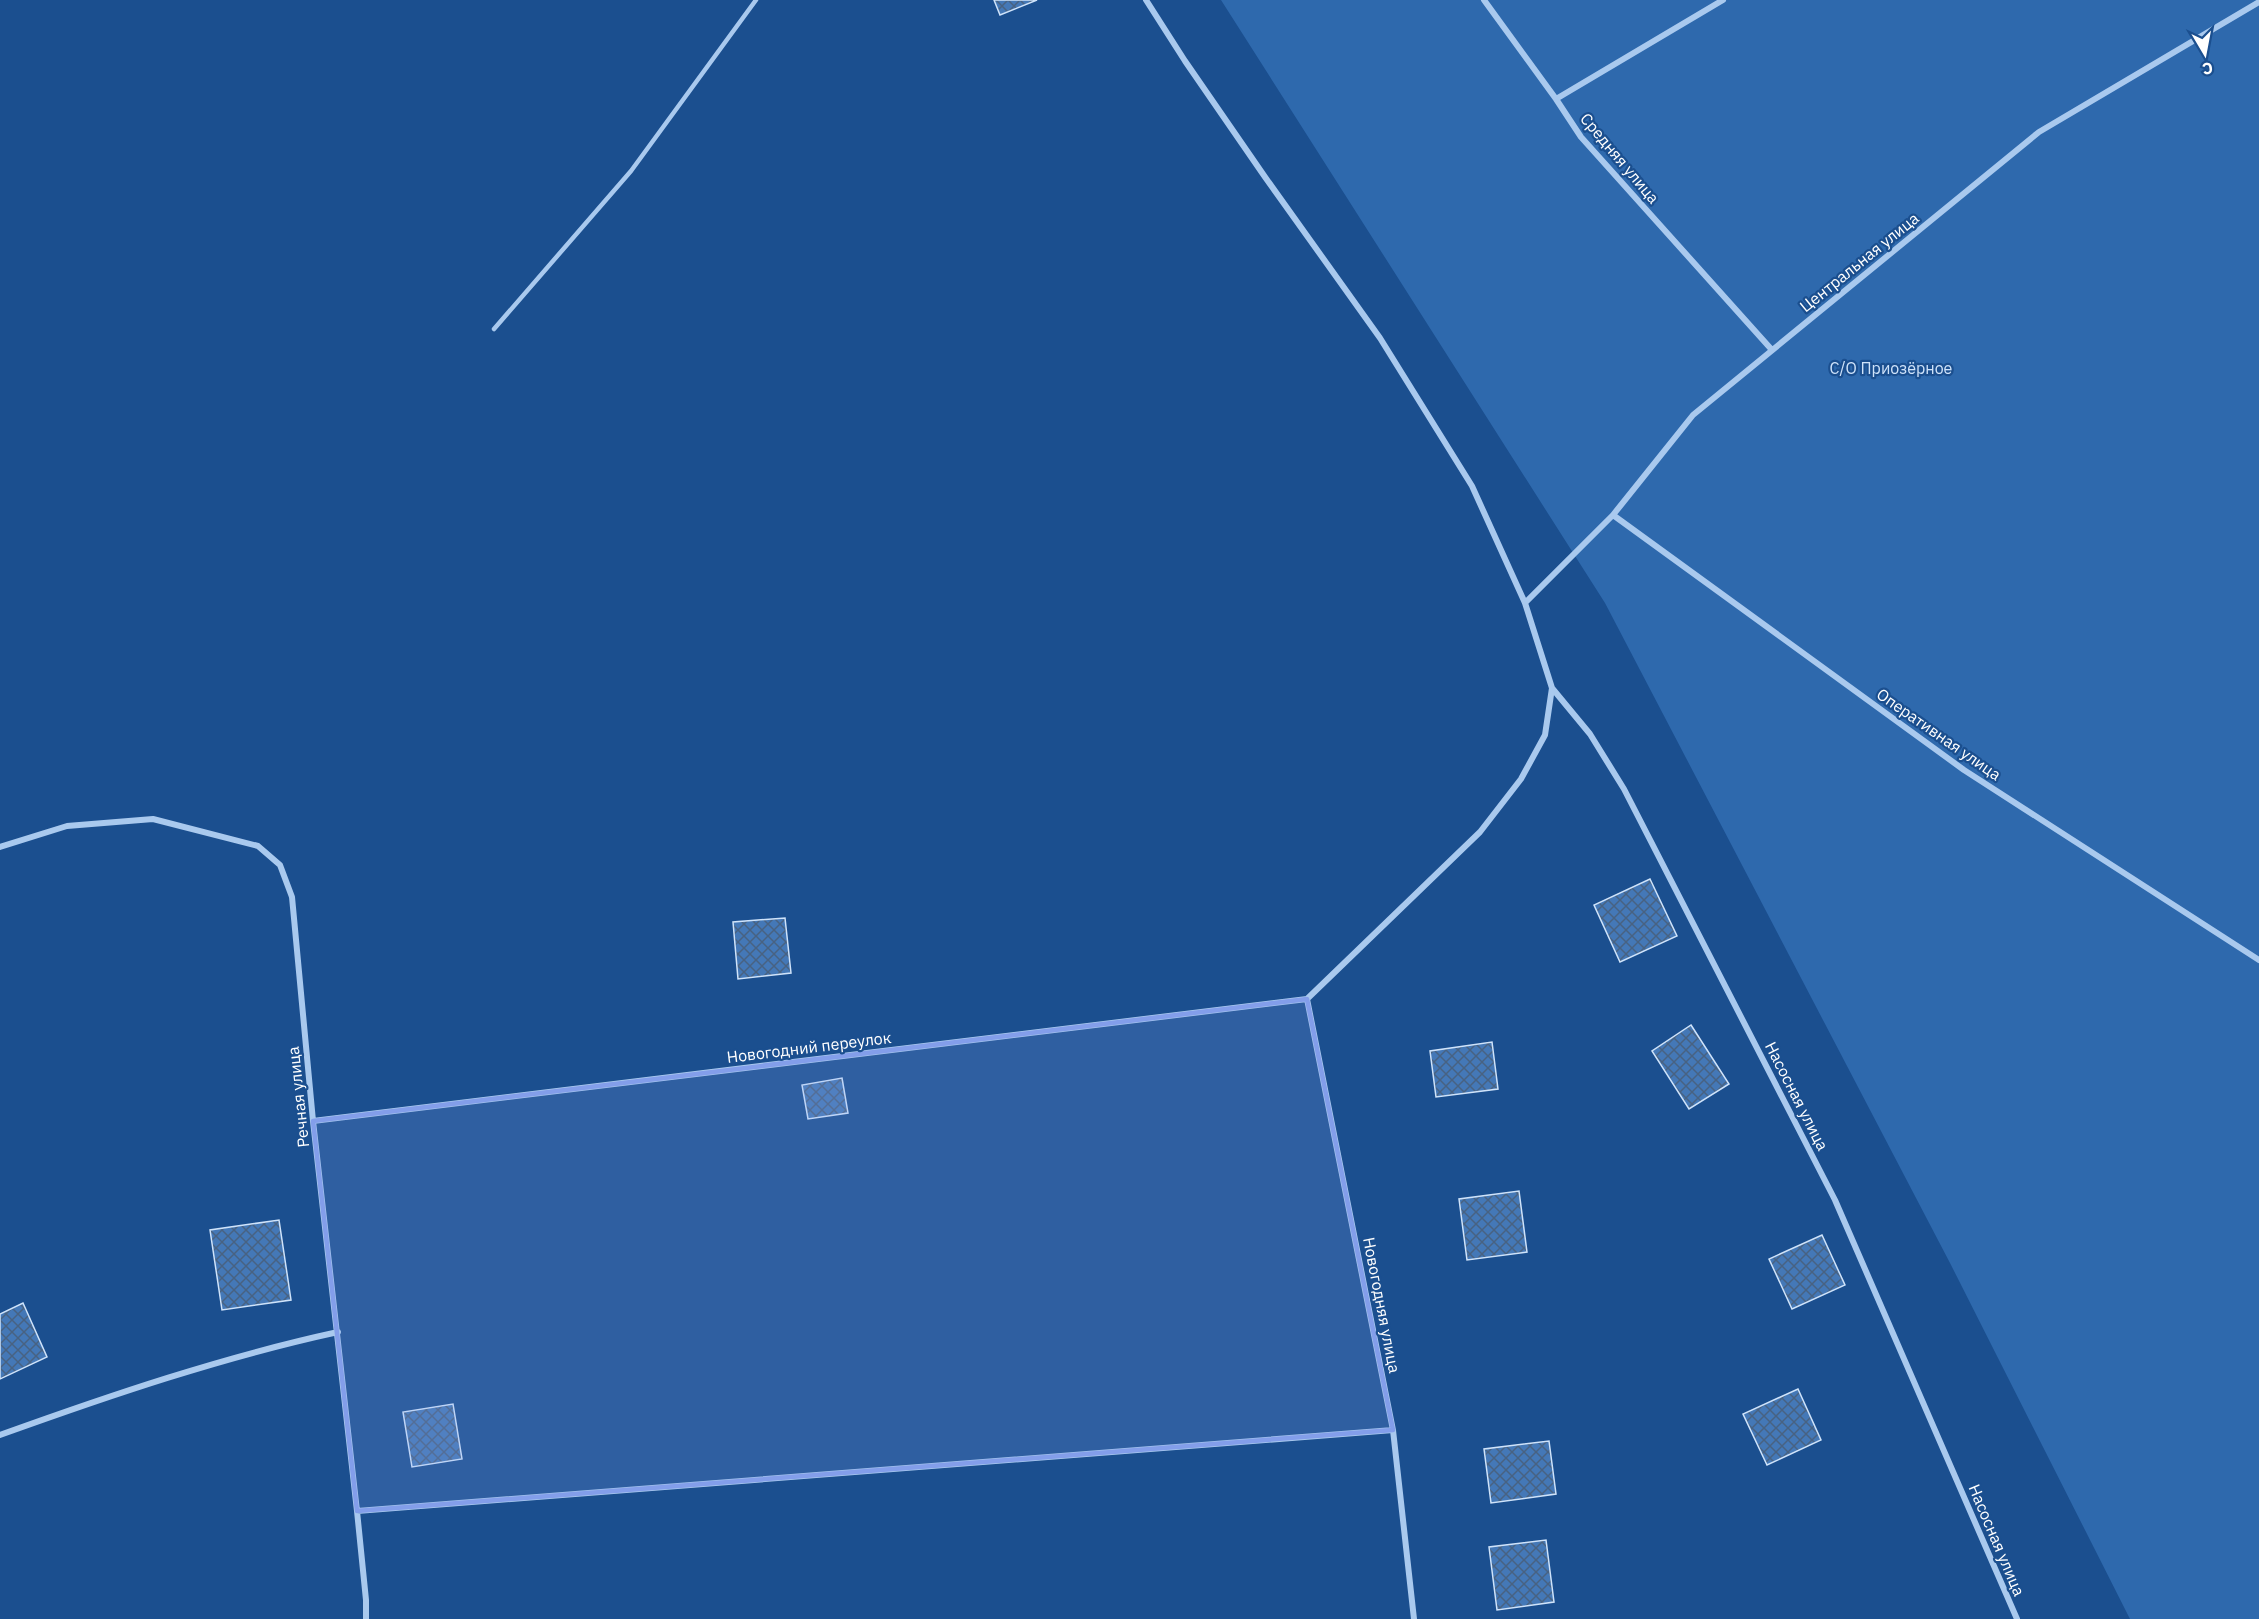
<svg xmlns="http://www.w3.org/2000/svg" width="2259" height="1619" viewBox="0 0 2259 1619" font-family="'IBM Plex Sans',sans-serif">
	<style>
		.green { fill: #2e69ad }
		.building { fill: url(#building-cross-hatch); stroke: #cfe3fa; stroke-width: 1.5 }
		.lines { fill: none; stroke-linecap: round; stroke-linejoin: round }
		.service { stroke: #a9c9ee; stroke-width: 4.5 }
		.minor { stroke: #a9c9ee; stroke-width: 6 }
		.marked { fill: #839eea; fill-opacity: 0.2; stroke: #839eea; stroke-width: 4.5; stroke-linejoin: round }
		.labels { text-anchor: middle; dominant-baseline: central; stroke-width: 4.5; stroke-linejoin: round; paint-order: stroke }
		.street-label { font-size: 16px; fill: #fff; stroke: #1b4f8f }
		.park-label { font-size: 16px; fill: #cfe3fa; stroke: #1b4f8f }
	</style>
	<defs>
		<pattern id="building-cross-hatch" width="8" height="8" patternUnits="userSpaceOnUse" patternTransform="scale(1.5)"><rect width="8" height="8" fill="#4478b7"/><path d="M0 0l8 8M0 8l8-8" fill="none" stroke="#486282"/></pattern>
	</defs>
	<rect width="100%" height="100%" fill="#1b4f8f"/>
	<path class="green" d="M1221,0H2259V1619H2130L1950,1263L1605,603Z"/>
	<path class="building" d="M994,0H1037L1000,15Z
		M1650,879L1677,936L1620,962L1594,905Z
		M785,918L791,973L738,979L733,922Z
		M1691,1025L1729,1084L1689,1109L1652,1051Z
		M1492,1042L1498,1089L1436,1097L1430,1051Z
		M842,1078L848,1113L808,1119L802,1085Z
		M1519,1191L1527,1252L1467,1260L1459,1199Z
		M279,1220L291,1300L222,1310L210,1230Z
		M1822,1235L1845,1285L1792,1309L1769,1259Z
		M23,1303L47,1357L0,1379V1314Z
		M1798,1389L1821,1440L1767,1465L1743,1414Z
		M453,1404L462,1459L412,1467L403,1412Z
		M1549,1441L1556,1494L1491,1503L1484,1449Z
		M1546,1540L1554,1602L1497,1610L1489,1547Z"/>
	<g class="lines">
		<path class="service" d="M494,329L631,171L756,0"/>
		<path class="minor" d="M1146,0L1185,61L1265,177L1380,338L1472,486L1525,603L1552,688L1590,734L1624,789L1835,1200L2017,1619
			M1484,0L1556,99
			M1723,0L1556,99L1581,137L1772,350
			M1613,515L1964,770L2259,960
			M1525,603L1613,515L1693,415L2039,132L2259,2
			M0,847L67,826L153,819L258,846L280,865L292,897L313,1121L357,1511L366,1600V1619
			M1307,999L1393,1430L1414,1619
			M1307,999L1480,832L1521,779L1545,735L1552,688
			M313,1121L1307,999
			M0,1435C111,1395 223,1357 338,1332
			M357,1511L1393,1430"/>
	</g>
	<path class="marked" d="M1307,999L1393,1430L357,1511L313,1121Z"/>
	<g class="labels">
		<g class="street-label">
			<text transform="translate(1620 158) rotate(50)">Средняя улица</text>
			<text transform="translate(1859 262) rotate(-39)">Центральная улица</text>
			<text transform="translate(1939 734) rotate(35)">Оперативная улица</text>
			<text transform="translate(809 1047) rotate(-7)">Новогодний переулок</text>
			<text transform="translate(1797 1096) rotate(63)">Насосная улица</text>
			<text transform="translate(298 1097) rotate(-96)">Речная улица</text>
			<text transform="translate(1382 1305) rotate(79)">Новогодняя улица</text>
			<text transform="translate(1997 1540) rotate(67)">Насосная улица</text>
		</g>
		<g class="park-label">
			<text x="1891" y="368">С/О Приозёрное</text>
		</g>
	</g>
	<g transform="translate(2205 54) rotate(170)" stroke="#1b4f8f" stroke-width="4.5" paint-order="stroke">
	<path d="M0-4.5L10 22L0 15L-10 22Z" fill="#ffffff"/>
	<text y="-9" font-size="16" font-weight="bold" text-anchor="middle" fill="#ffffff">С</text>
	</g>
</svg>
